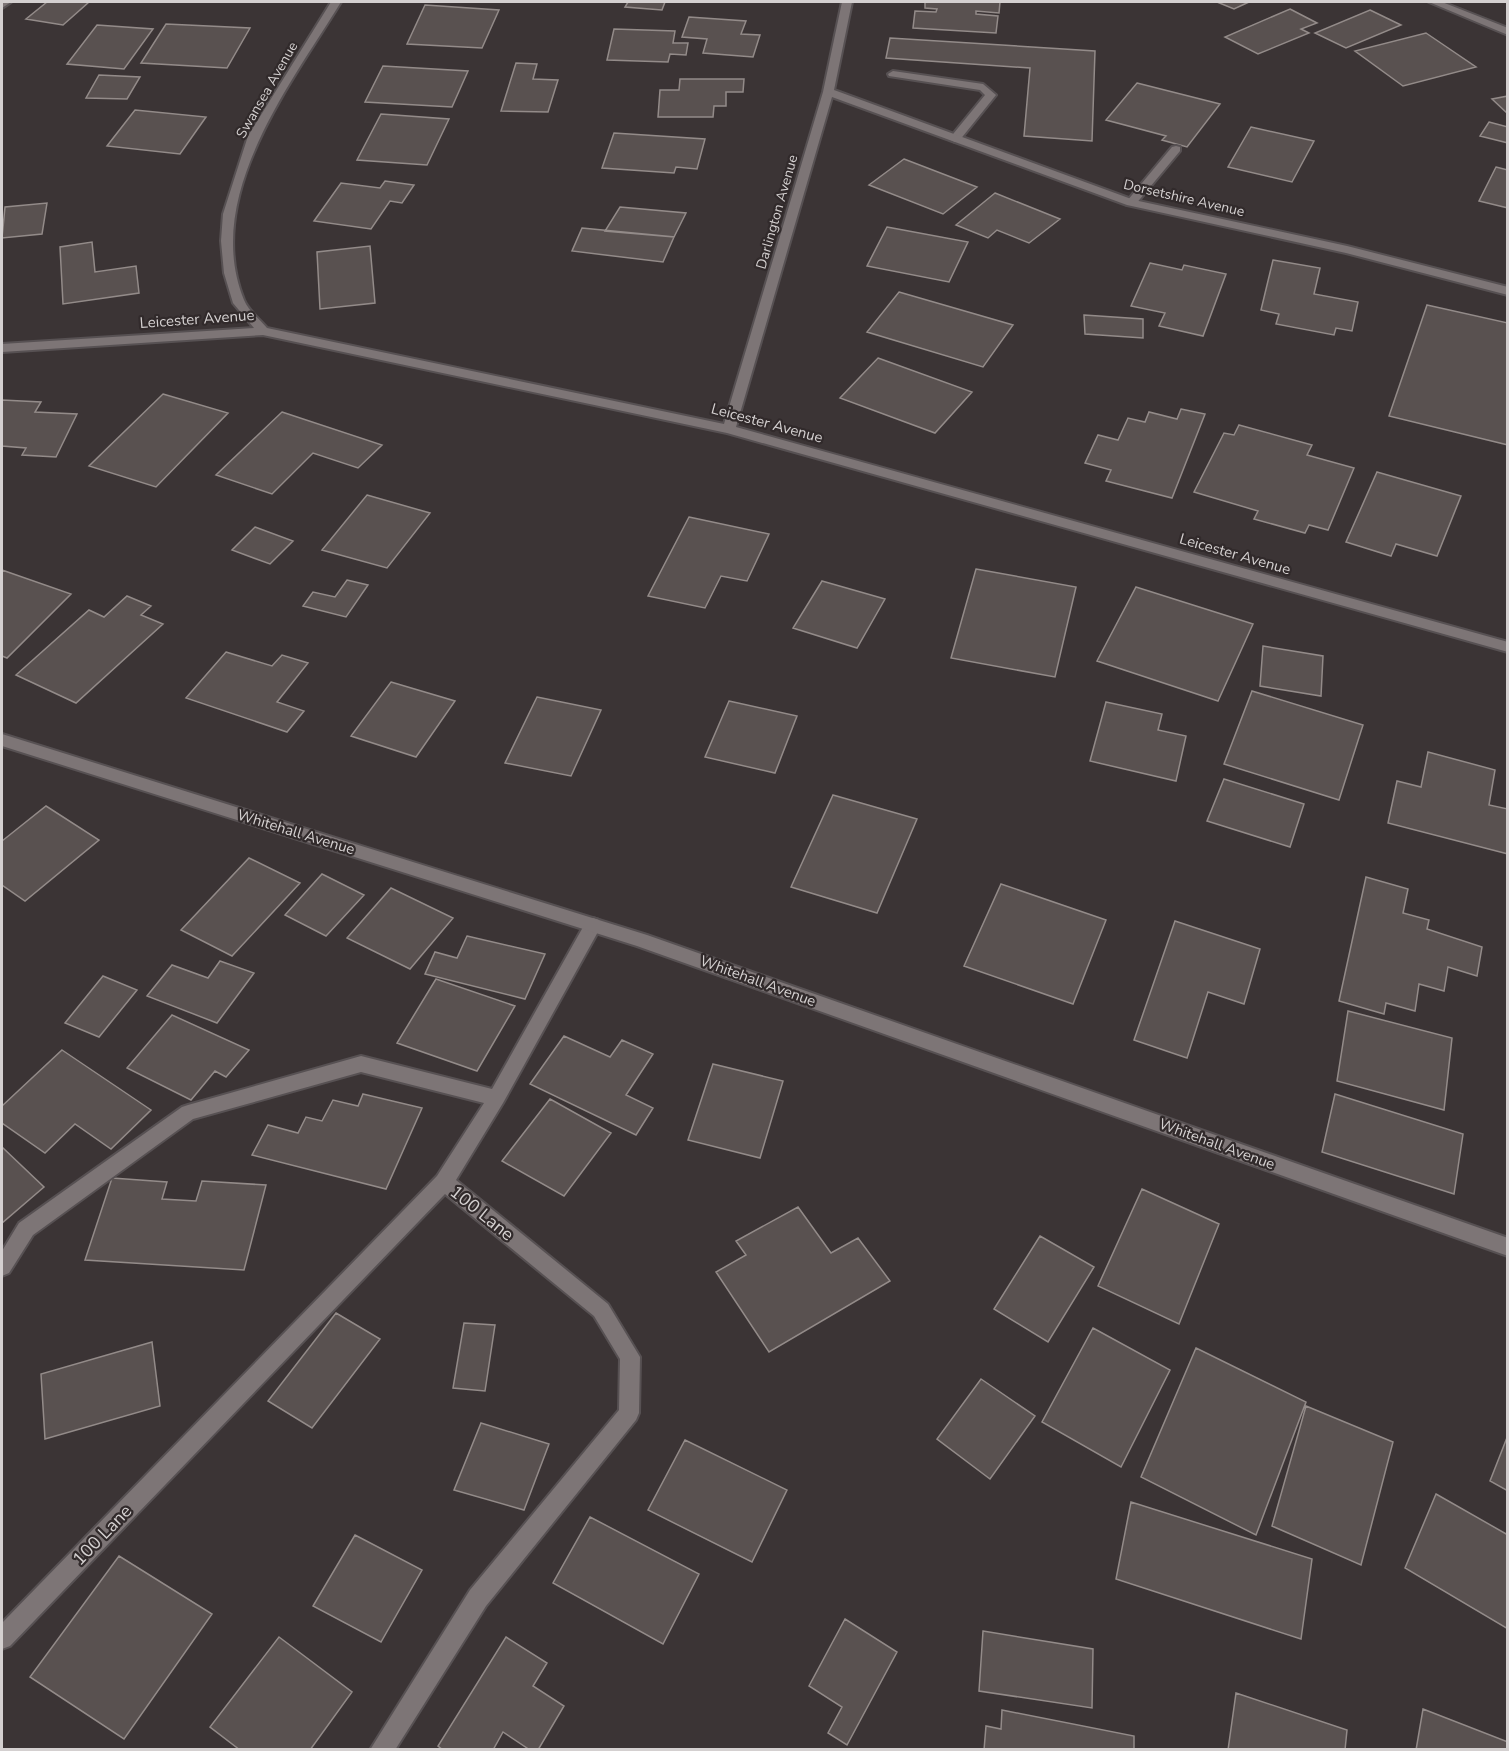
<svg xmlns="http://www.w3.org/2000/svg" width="1509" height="1751" viewBox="0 0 1509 1751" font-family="'Nunito Sans',sans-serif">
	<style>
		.building { fill: #595150; stroke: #938b89; stroke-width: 1.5 }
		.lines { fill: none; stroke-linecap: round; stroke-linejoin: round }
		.service-casing { stroke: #575153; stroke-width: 4 }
		.minor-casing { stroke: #575153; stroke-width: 4 }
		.tertiary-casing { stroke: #575153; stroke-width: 4 }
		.service { fill: #7d7576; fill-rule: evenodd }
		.minor { fill: #7d7576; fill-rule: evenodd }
		.tertiary { fill: #7d7576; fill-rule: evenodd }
		.labels { text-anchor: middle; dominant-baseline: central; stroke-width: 4.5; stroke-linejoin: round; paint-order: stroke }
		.far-street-label { font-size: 14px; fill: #d4d0d0; stroke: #312a2b }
		.street-label { font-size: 15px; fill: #d4d0d0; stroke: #312a2b }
		.near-street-label { font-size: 18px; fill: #d4d0d0; stroke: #312a2b }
	</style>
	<rect width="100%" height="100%" fill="#3b3435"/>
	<path class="building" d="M47,2H89L63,25L26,19Z
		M628,2H665L662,10L625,7Z
		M925,2H1000L999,13L976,11V14L998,16L996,33L913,28L915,11L936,12L937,9L925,8Z
		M1217,2H1249L1234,9Z
		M425,5L499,10L482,48L407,44Z
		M1290,9L1317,23L1301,29L1309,33L1258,54L1225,37Z
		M1370,10L1401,25L1346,48L1315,33Z
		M689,17L746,21L741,34L760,35L753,57L703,53L707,39L682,37Z
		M166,24L250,28L227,68L141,63Z
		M97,25L153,29L124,69L67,64Z
		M614,29L675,31L673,43H688L686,55L670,54L668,62L607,60Z
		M1426,33L1476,67L1403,86L1355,51Z
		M890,38L1095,51L1092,141L1024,136L1030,68L886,58Z
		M516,63L537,64L533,79L558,80L548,112L501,111Z
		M383,66L468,71L452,107L365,102Z
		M99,75L140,77L127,99L86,98Z
		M680,79H744L743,92H726V106H714L713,117H658L660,90H679Z
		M1137,83L1220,104L1187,147L1162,140L1166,136L1106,120Z
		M1508,96V114L1492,99Z
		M135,110L206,117L180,154L107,146Z
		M381,114L449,119L427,165L357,160Z
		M1489,122L1508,127V143L1480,136Z
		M1251,127L1314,141L1292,182L1228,167Z
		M614,133L705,139L697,169L676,167L674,173L602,168Z
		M904,159L977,187L943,214L869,185Z
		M1496,167L1508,170V208L1479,201Z
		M385,181L414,185L402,203L390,201L371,229L314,221L341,183L380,188Z
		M995,193L1060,219L1029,243L997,230L988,238L956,225Z
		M47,203L42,234L2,238L5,207Z
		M620,207L686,213L674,237L605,231Z
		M887,227L968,242L949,282L867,266Z
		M582,228L674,237L663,262L572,251Z
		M92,242L95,272L136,266L139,293L63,304L60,247Z
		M370,246L375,303L320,309L317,252Z
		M1273,260L1320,268L1314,294L1358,302L1352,331L1336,328L1334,335L1276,324L1279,314L1261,310Z
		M1150,263L1182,270L1184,265L1226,274L1203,336L1159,326L1165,313L1131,306Z
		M899,292L1013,325L983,367L867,332Z
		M1427,305L1508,323V445L1389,416Z
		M1084,315L1143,319V338L1085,334Z
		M878,358L972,392L935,433L840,398Z
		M163,394L228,413L156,487L89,466Z
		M2,400L41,402L35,412L77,414L56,457L22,455L26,448L2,446Z
		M1181,409L1205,414L1172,498L1106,481L1111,470L1085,463L1098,435L1118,440L1128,418L1145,422L1149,412L1177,419Z
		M282,412L382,445L358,468L313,453L272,494L216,475Z
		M1239,425L1312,445L1307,455L1354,468L1328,530L1309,525L1305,533L1254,519L1258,511L1194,492L1224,433L1234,435Z
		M1377,472L1461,496L1437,556L1396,544L1391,556L1346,542Z
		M367,495L430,513L387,568L322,550Z
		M689,517L769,534L747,581L721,576L705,608L648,596Z
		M255,527L293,541L270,564L232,550Z
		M976,569L1076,587L1055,677L951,658Z
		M2,570L71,594L7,658L2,656Z
		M347,580L368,585L346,617L303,606L313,592L335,597Z
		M822,581L885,599L857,648L793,628Z
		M1136,587L1253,624L1218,701L1097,661Z
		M127,596L151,606L141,615L163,624L76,703L16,675L89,610L104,617Z
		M1263,646L1323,656L1321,696L1260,686Z
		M226,652L272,666L282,655L308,663L277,702L304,711L287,732L186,698Z
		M391,682L455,701L416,757L351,736Z
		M1252,691L1363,725L1339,800L1224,764Z
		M537,697L601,710L571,776L505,763Z
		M729,701L797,716L775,773L705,757Z
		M1106,702L1162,714L1158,730L1186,736L1176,781L1090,761Z
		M1428,752L1495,770L1489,805L1508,809V854L1388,823L1397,781L1421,787Z
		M1224,779L1304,804L1290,847L1207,821Z
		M833,795L917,819L877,913L791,887Z
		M46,806L99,840L25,901L2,885V841Z
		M249,858L300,883L232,956L181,930Z
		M322,874L364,895L326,936L285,915Z
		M1366,877L1408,889L1403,913L1429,920L1427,929L1482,947L1477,976L1448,967L1444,991L1419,984L1415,1011L1386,1003L1384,1014L1339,1001Z
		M1001,884L1106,920L1073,1004L964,966Z
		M391,888L453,918L410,969L347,938Z
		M1175,921L1260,949L1244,1004L1208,992L1187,1058L1134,1040Z
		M467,936L545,954L525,999L425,974L435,952L457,958Z
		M220,961L254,973L217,1023L147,996L172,965L208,978Z
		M103,976L137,990L99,1037L65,1023Z
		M436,979L515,1006L477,1071L397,1043Z
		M1348,1011L1452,1038L1444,1110L1337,1081Z
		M172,1015L249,1050L226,1077L215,1071L191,1100L127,1068Z
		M564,1036L610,1057L622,1040L653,1054L626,1095L653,1108L636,1135L530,1084Z
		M62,1050L151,1110L111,1149L75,1124L45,1153L2,1123V1106Z
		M713,1064L783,1081L760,1158L688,1140Z
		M363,1094L422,1108L386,1189L252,1155L268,1125L298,1133L306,1117L322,1121L333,1100L358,1106Z
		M1335,1094L1463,1134L1454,1194L1322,1152Z
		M550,1099L611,1133L564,1196L502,1161Z
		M2,1147L44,1187L2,1223Z
		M112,1178L167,1182L162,1199L196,1201L202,1181L266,1185L244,1270L85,1260Z
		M1142,1189L1219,1224L1179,1324L1098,1286Z
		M798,1207L831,1253L858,1238L890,1281L769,1352L716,1272L746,1255L736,1241Z
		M1040,1236L1094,1267L1048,1342L994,1309Z
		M336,1313L380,1339L312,1428L268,1401Z
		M464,1323L495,1325L485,1391L453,1388Z
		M1093,1328L1170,1370L1121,1467L1042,1422Z
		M152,1342L160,1406L45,1439L41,1374Z
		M1196,1348L1306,1402L1256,1535L1141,1477Z
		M981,1379L1035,1416L990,1479L937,1439Z
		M1306,1406L1393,1442L1361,1565L1272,1526Z
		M481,1423L549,1444L524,1510L454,1490Z
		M1508,1435V1491L1490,1481Z
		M685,1440L787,1490L752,1562L648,1510Z
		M1436,1494L1508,1535V1629L1405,1568Z
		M1131,1502L1312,1559L1301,1639L1116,1579Z
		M590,1517L699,1574L663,1644L553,1583Z
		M355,1535L422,1570L381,1642L313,1606Z
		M119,1556L212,1614L124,1739L30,1677Z
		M845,1619L897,1652L847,1745L828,1733L842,1707L809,1686Z
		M983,1631L1093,1649L1092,1708L979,1691Z
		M279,1637L352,1692L310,1750H240L210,1727Z
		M506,1637L547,1663L533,1686L564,1706L538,1750H530L503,1732L493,1750H443L438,1746Z
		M1236,1693L1347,1730L1345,1750H1228Z
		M1423,1709L1508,1742V1750H1416Z
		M1002,1710L1134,1736V1750H984L986,1726L1001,1729Z"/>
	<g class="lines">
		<defs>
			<path id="service" d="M893,71L983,84L996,95L959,141L955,142L949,139L985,95L980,90L889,76L888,74Z
				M1176,146L1180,147V151L1135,205H1127V201L1172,147Z"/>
			<path id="minor" d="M2,2H11L2,8Z
				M331,2H341C290,85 202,197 244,300C248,310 260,320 267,328L724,424L823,92L842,2H852L834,90L1134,200L1347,246L1508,287V295L1346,253L1127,205L832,97L736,427L1508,642V652L727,433L263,335L2,352V344L254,328L233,303L224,273L221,241L223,214L248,136Z
				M1429,2H1442L1508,28V35Z
				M593,918L599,920L601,925L599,930L503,1103L456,1180L608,1304L640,1357L639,1413L636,1420L486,1606L395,1750H370L470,1590L619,1410L620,1359L594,1316L445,1194L10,1646L2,1649V1623L437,1176L484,1103L361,1072L193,1119L33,1235L9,1273L2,1276V1251L19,1223L182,1107L188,1105L361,1056L492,1089L587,920Z"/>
			<path id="tertiary" d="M2,734L647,935L1508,1238V1256L637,946L2,746Z"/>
		</defs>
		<use href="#service" class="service-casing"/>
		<use href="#minor" class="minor-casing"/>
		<use href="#tertiary" class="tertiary-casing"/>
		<use href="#service" class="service"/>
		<use href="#minor" class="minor"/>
		<use href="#tertiary" class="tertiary"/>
	</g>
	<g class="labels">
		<g class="far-street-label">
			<text transform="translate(267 90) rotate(-60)">Swansea Avenue</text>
			<text transform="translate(1184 198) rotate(13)">Dorsetshire Avenue</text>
			<text transform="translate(777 212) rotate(-74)">Darlington Avenue</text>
		</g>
		<g class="street-label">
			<text transform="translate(197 319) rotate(-4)">Leicester Avenue</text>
			<text transform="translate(767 423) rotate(15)">Leicester Avenue</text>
			<text transform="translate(1235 554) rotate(16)">Leicester Avenue</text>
			<text transform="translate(296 832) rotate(17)">Whitehall Avenue</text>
			<text transform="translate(758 981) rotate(20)">Whitehall Avenue</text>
			<text transform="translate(1217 1144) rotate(20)">Whitehall Avenue</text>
		</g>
		<g class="near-street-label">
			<text transform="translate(482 1213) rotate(39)">100 Lane</text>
			<text transform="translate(102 1535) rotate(-46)">100 Lane</text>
		</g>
	</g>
	<rect width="1509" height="1751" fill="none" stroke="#d4d0d0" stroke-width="6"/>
</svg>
